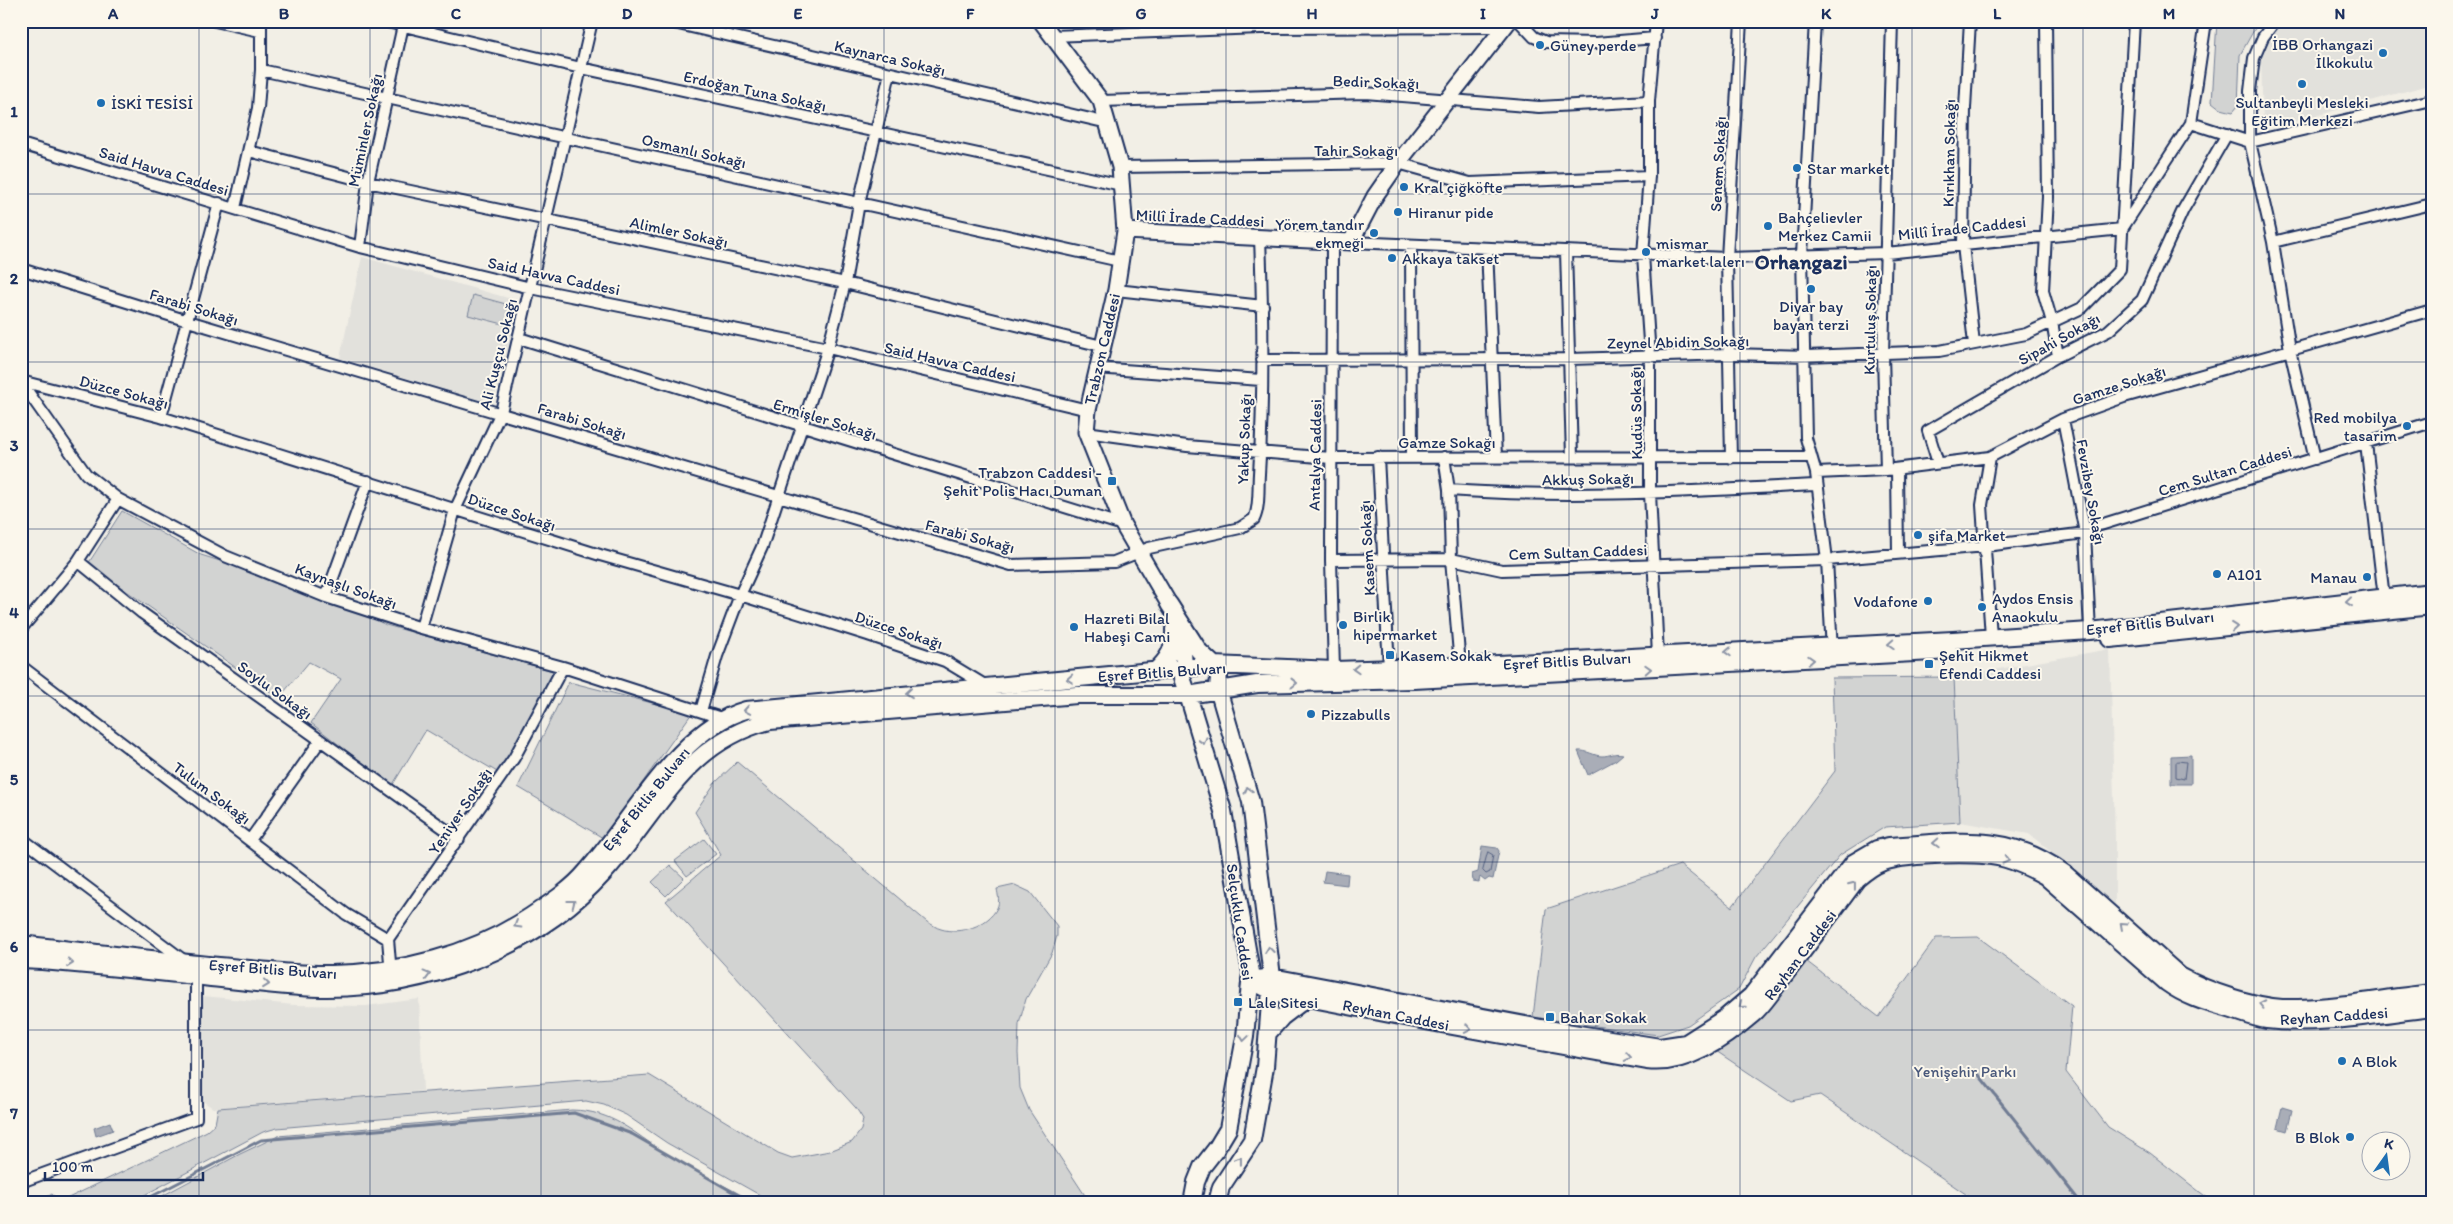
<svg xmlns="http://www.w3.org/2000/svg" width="2453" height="1224" viewBox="0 0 2453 1224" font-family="Itim,sans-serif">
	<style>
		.built { fill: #e2e1dc }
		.green { fill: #d2d3d2; stroke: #768198 }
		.water { fill: #a9adb7; stroke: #707b93 }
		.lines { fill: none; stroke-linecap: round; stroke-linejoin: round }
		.shore { stroke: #546182; stroke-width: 1 }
		.stream { stroke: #707b93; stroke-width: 3 }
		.street-casing { stroke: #1b2f5e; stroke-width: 14 }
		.secondary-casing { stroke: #1b2f5e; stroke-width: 19 }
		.primary-casing { stroke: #1b2f5e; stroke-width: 20 }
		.street { stroke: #fbf7ec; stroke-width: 10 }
		.secondary { stroke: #fbf7ec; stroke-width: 15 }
		.primary { stroke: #fbf7ec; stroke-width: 16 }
		.oneway { stroke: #8b93a5 }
		.grid { fill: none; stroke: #1b2f5e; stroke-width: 1; stroke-opacity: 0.55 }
		.poi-dot { fill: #1f6fb2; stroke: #fbf7ec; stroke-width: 2 }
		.labels { text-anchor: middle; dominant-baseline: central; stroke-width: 4; stroke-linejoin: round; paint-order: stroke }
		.poi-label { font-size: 16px; fill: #1b2f5e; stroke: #fbf7ec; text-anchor: start }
		.street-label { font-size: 16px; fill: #1b2f5e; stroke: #fbf7ec }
		.park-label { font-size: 16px; fill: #49587b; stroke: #fbf7ec }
		.district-label { font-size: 21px; font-weight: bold; fill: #1b2f5e; stroke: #fbf7ec }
		.neatline { fill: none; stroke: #1b2f5e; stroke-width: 2 }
		.grid-label { font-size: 16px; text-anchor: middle; font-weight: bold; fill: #1b2f5e }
	</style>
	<rect width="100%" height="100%" fill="#f2efe6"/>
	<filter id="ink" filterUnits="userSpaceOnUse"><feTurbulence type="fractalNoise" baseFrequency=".02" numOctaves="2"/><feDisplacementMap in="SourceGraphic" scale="10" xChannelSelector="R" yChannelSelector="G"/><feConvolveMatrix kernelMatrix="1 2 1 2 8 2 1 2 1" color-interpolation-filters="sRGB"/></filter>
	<g filter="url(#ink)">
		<path class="built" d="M2286,21H2432V84L2286,124L2263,122L2261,61L2274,31Z
			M362,257L519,301L493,404L340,358Z
			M2110,649L2115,838V904L2029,834L1960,822L1954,677Z
			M203,996L294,1005L366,1006L419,999L423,1091L213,1108L201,1100Z"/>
		<path class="green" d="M2217,21H2259L2240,55L2238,106L2233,112L2221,109L2212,102Z
			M473,295L513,306L507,325L468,315Z
			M21,499L30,511L21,523Z
			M122,511L201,555L325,594L386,625L553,671L539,709L504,776L426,730L392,786L311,723L341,679L309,662L279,698L88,564Z
			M1954,677L1960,822L1885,827L1840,855L1756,957L1739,989L1688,1025L1658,1035L1533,1017L1546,909L1680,865L1732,907L1835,771L1832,678Z
			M569,682L692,713L603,838L518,787Z
			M737,762L927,922C932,924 936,928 941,929C959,935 988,926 997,908C1000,902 998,895 997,889L1015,885L1030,892L1057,926V936L1052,953L1026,999L1019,1024L1018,1053L1020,1088L1029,1110L1090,1203H774L667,1143L626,1115L604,1105L586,1101L277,1128L263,1132L133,1201L21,1203L40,1201L52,1194L60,1202L207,1131L215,1124L218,1108L649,1075L778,1153L792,1158L830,1151L852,1142L861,1130L863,1119L856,1108L666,901L721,855L695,812L715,783Z
			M704,839L716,854L687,876L675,861Z
			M670,865L684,878L666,896L652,882Z
			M1978,937L2072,1006L2066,1072L2108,1127L2150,1153L2214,1203H1979L1820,1095L1791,1101L1716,1051L1806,961L1879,1017L1936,938Z
			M572,1110C613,1111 632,1132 665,1153C694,1171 726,1186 756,1203H149L240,1154L278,1136Z"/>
		<path class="water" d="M1578,751C1587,750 1594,756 1602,756C1610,756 1614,752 1623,754L1616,760L1588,775Z
			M2191,755V784H2171V756Z
			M1482,846L1497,848L1499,851L1493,879L1489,878L1485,881L1480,877L1479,882L1473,881L1472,874L1478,872Z
			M1325,871L1348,874L1347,885L1323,882Z
			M2282,1107L2292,1110L2287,1131L2277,1128Z
			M110,1122L113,1130L96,1136L94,1128Z"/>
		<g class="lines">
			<path class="shore" d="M2178,761L2186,762L2184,779L2176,777V763Z
				M1488,852L1493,855L1490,872L1486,874L1483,871Z"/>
			<path class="stream" d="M1975,1070L2081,1203
				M139,1203L261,1140L574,1113L632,1134L752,1203"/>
			<defs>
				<path id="street" d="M215,21L260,31
					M383,21L581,68L1122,185
					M665,21L1108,123
					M1519,21L1534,37L1546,42L1596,43L1655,38
					M1656,21L1649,101V176L1643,255L1650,356V493L1658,656
					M1815,21L1802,255L1806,438L1816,473L1827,560L1832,651
					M1970,21L1965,108L1963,245L1974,344
					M2046,21L2048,197L2043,291L2052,322L2058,356
					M2275,21L2263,37L2254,58L2250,91V142L2273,242L2290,350L2315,459
					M1052,36L1260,28L1504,27
					M261,70L1120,261
					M1101,101L1365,93L1539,107L1649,101
					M2191,123L2250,142
					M2250,142L2432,100
					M21,144L360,247L531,288L828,348L1088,410
					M249,151L368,182L845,283L1102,346
					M1120,167L1398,163L1470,183L1649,176
					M235,208L258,108L261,70V21
					M1332,242L1331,560L1334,670
					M1351,242L1727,258L1886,253L2122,229L2191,123L2206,21
					M2273,242L2432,204
					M1411,245L1412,457
					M360,247L368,182L404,21
					M1487,248L1496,457
					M1566,251L1572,457
					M21,269L188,321L1011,565L1114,562L1149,548L1240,528L1254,519C1260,507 1258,487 1259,474C1264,395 1263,316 1260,238
					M1116,290L1263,306
					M519,338L1123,525
					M1262,360L1570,359L1730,354L1806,356L1939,351L2026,334L2052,322L2082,308L2120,269L2134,21
					M1096,368L1261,380
					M21,381L161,417L600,555L740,595L868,635L945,661L988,687
					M21,382L86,474L118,499L225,556L326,597L421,628L563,667L721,718
					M161,417L219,203
					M2063,419L2085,533L2090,631
					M1086,432L1187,446L1331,458L1810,457
					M2366,443L2384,598
					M1378,457L1389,668
					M1444,457L1449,490L1451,559L1460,666
					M1990,457L1982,505L1991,637
					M1731,458L1727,258L1741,21
					M1938,463L1928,431L2058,356L2108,331L2142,300L2183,210L2227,134
					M1897,469L1898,553
					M1886,470L1883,354L1892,21
					M1816,473L1886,470L1990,457L2063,419L2124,397L2432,310
					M1449,490C1572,499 1694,491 1817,485
					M2084,530L2432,422
					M1331,560L1451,559L1502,570L1827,560L1986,546L2085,533
					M78,561L142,613L459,839
					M326,597L368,481
					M421,628L455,510L501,412L592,21
					M21,629L78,561L118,499
					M21,666L346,914L388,939
					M701,711L717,656L740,595L762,547L828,348L845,283L859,203L890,73
					M21,838L186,962
					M250,840L320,741
					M391,974L388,939L514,758L563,667
					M21,1182L196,1118V976"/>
				<path id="secondary" d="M1041,21L1101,101L1120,167L1125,231L1116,290L1088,410L1086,432L1123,525L1169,604
					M1125,231L1351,242L1375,196L1398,163L1509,21"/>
				<path id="primary" d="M1169,604L1199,651L1214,665L1219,677L1218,689L1251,802L1272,977L1265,1067L1252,1140L1221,1187L1217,1203
					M1176,624L1183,652L1184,667L1182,678L1188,695L1223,811L1251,972L1245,1037L1228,1129L1216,1149L1202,1167L1196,1182L1192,1203
					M2110,639L2432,606
					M1154,672C1168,660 1175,648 1174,629
					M21,944C87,952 153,960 219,966C256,969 294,975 331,974C401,973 472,955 531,916C550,903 571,890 586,872C631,822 679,728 746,710L1214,665L1334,670L1460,666L1953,640L2090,631L2432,592
					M21,960L42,961C99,966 155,971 211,978C250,982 288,988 327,988C426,988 535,949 603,874C658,815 684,742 770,721L1077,695H1188L1257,684L1414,680L1951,651
					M1250,980L1272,991L1436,1023L1647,1061C1686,1066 1724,1039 1752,1015C1765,1004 1775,987 1786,973C1810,942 1833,911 1857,879C1865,872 1872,866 1883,862C1909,854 1979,851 2006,859C2020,863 2032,869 2045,876L2167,983C2185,996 2204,1002 2226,1008C2239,1012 2253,1018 2267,1020C2321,1026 2378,1014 2432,1008
					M1250,980L1272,977L1541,1028L1660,1047L1686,1043L1725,1018L1751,996L1853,863L1877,849L1889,846C1956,842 2006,831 2064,873L2180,976C2207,991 2252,1006 2282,1008C2332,1009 2383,998 2432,993
					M1268,1033L1282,1017L1307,998"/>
			</defs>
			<use href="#street" class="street-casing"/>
			<use href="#secondary" class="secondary-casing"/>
			<use href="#primary" class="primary-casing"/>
			<use href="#street" class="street"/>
			<use href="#secondary" class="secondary"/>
			<use href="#primary" class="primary"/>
		</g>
		<defs><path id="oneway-chevron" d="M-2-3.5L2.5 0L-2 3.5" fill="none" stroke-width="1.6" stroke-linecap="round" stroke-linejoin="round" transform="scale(1.25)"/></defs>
		<g class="oneway">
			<use href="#oneway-chevron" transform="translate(2349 602) rotate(174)"/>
			<use href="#oneway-chevron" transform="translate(2234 627) rotate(-6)"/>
			<use href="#oneway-chevron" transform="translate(1891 644) rotate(177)"/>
			<use href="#oneway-chevron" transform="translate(1728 652) rotate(177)"/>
			<use href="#oneway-chevron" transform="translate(1811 660) rotate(-3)"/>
			<use href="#oneway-chevron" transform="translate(1356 669) rotate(178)"/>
			<use href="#oneway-chevron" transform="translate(1648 669) rotate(-3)"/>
			<use href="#oneway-chevron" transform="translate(1070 679) rotate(176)"/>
			<use href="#oneway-chevron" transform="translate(1294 683) rotate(-1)"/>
			<use href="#oneway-chevron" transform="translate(909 693) rotate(174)"/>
			<use href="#oneway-chevron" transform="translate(747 710) rotate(170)"/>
			<use href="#oneway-chevron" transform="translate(1203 741) rotate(73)"/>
			<use href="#oneway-chevron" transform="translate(1248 790) rotate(-106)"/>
			<use href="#oneway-chevron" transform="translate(1936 843) rotate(177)"/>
			<use href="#oneway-chevron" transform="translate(2006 860) rotate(15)"/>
			<use href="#oneway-chevron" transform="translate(1853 885) rotate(-52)"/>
			<use href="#oneway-chevron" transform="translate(572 903) rotate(-38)"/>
			<use href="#oneway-chevron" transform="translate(517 925) rotate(150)"/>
			<use href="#oneway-chevron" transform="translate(2123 925) rotate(-138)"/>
			<use href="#oneway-chevron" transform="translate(1269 950) rotate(-97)"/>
			<use href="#oneway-chevron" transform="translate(70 963) rotate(6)"/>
			<use href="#oneway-chevron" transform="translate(427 975) rotate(-15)"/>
			<use href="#oneway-chevron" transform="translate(266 984) rotate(6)"/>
			<use href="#oneway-chevron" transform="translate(2262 1004) rotate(-168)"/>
			<use href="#oneway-chevron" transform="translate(1742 1005) rotate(141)"/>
			<use href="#oneway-chevron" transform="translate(1468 1029) rotate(10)"/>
			<use href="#oneway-chevron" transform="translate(1244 1038) rotate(98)"/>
			<use href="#oneway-chevron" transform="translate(1628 1057) rotate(10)"/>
			<use href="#oneway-chevron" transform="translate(1239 1160) rotate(-52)"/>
		</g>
	</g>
	<path class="grid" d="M199,21V1203M370,21V1203M541,21V1203M713,21V1203M884,21V1203M1055,21V1203M1226,21V1203M1398,21V1203M1569,21V1203M1740,21V1203M1912,21V1203M2083,21V1203M2254,21V1203M21,194H2432M21,362H2432M21,529H2432M21,696H2432M21,862H2432M21,1030H2432"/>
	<g class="poi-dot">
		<circle cx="1540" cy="45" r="5"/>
		<circle cx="2383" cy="53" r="5"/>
		<circle cx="2302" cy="84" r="5"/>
		<circle cx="101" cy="103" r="5"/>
		<circle cx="1797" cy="168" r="5"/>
		<circle cx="1404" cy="187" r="5"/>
		<circle cx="1398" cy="212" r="5"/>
		<circle cx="1768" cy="226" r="5"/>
		<circle cx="1374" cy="233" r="5"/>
		<circle cx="1646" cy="252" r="5"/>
		<circle cx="1392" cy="258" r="5"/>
		<circle cx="1811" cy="289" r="5"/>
		<circle cx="2407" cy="426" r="5"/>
		<rect x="1107" y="476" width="10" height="10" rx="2.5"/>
		<circle cx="1918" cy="535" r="5"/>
		<circle cx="2217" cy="574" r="5"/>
		<circle cx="2367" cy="577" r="5"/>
		<circle cx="1928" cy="601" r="5"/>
		<circle cx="1982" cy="607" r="5"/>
		<circle cx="1343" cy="625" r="5"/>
		<circle cx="1074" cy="627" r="5"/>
		<rect x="1385" y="650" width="10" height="10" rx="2.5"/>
		<rect x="1924" y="659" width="10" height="10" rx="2.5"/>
		<circle cx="1311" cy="714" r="5"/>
		<rect x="1233" y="997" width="10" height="10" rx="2.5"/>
		<rect x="1545" y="1012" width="10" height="10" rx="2.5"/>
		<circle cx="2342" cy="1061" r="5"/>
		<circle cx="2350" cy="1137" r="5"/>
	</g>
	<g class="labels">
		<g class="poi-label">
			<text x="2373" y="44" text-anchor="end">İBB Orhangazi<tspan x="2373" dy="18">İlkokulu</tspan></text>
			<text x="1550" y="45">Güney perde</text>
			<text x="2302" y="102" text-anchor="middle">Sultanbeyli Mesleki<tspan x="2302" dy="18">Eğitim Merkezi</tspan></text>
			<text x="111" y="103">İSKİ TESİSİ</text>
			<text x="1807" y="168">Star market</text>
			<text x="1414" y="187">Kral çiğköfte</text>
			<text x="1408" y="212">Hiranur pide</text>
			<text x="1778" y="217">Bahçelievler<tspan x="1778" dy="18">Merkez Camii</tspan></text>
			<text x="1364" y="224" text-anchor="end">Yörem tandır<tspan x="1364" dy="18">ekmeği</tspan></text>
			<text x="1656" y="243">mismar<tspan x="1656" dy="18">market lalerı</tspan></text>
			<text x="1402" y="258">Akkaya takset</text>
			<text x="1811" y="306" text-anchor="middle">Diyar bay<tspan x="1811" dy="18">bayan terzi</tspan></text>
			<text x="2397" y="417" text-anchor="end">Red mobilya<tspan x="2397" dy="18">tasarim</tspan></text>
			<text x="1102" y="472" text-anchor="end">Trabzon Caddesi -<tspan x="1102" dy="18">Şehit Polis Hacı Duman</tspan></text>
			<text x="1928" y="535">şifa Market</text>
			<text x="2227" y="574">A101</text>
			<text x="2357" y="577" text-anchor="end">Manau</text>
			<text x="1992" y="598">Aydos Ensis<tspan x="1992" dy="18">Anaokulu</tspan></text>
			<text x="1918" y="601" text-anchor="end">Vodafone</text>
			<text x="1353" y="616">Birlik<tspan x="1353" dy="18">hipermarket</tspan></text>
			<text x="1084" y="618">Hazreti Bilal<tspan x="1084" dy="18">Habeşi Cami</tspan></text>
			<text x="1400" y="655">Kasem Sokak</text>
			<text x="1939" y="655">Şehit Hikmet<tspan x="1939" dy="18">Efendi Caddesi</tspan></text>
			<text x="1321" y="714">Pizzabulls</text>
			<text x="1248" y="1002">Lale Sitesi</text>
			<text x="1560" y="1017">Bahar Sokak</text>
			<text x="2352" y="1061">A Blok</text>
			<text x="2340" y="1137" text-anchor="end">B Blok</text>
		</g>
		<g class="street-label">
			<text transform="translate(890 58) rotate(13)">Kaynarca Sokağı</text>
			<text transform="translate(1376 82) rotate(2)">Bedir Sokağı</text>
			<text transform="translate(755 91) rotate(12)">Erdoğan Tuna Sokağı</text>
			<text transform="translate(365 130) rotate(-78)">Müminler Sokağı</text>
			<text x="1356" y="150">Tahir Sokağı</text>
			<text transform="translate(694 151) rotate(13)">Osmanlı Sokağı</text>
			<text transform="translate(1949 153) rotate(-89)">Kırıkhan Sokağı</text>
			<text transform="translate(1718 164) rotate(-87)">Senem Sokağı</text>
			<text transform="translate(164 171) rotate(17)">Said Havva Caddesi</text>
			<text transform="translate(1200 218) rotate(3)">Millî İrade Caddesi</text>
			<text transform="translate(1962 228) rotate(-6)">Millî İrade Caddesi</text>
			<text transform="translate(679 232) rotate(12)">Alimler Sokağı</text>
			<text transform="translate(554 276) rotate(12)">Said Havva Caddesi</text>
			<text transform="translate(194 307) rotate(17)">Farabi Sokağı</text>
			<text transform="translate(1870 320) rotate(-89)">Kurtuluş Sokağı</text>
			<text transform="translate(2059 339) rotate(-29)">Sipahi Sokağı</text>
			<text transform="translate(1678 342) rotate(-1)">Zeynel Abidin Sokağı</text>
			<text transform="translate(1102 349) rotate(-77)">Trabzon Caddesi</text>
			<text transform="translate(498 354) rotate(-76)">Ali Kuşçu Sokağı</text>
			<text transform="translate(950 362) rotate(13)">Said Havva Caddesi</text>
			<text transform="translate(2119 385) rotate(-18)">Gamze Sokağı</text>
			<text transform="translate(124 392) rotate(15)">Düzce Sokağı</text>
			<text transform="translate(1636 413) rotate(-91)">Kudüs Sokağı</text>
			<text transform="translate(825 419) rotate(17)">Ermişler Sokağı</text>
			<text transform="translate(582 421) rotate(17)">Farabi Sokağı</text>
			<text transform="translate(1244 439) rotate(-88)">Yakup Sokağı</text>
			<text x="1447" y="442">Gamze Sokağı</text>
			<text transform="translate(1315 455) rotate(-89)">Antalya Caddesi</text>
			<text transform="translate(2225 471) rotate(-17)">Cem Sultan Caddesi</text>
			<text transform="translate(1588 479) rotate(-1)">Akkuş Sokağı</text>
			<text transform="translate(2091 492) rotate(80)">Fevzibey Sokağı</text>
			<text transform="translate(512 512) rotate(18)">Düzce Sokağı</text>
			<text transform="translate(970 536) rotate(15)">Farabi Sokağı</text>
			<text transform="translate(1367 548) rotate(-93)">Kasem Sokağı</text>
			<text transform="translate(1578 552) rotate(-2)">Cem Sultan Caddesi</text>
			<text transform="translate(346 586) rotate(20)">Kaynaşlı Sokağı</text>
			<text transform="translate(2150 623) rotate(-6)">Eşref Bitlis Bulvarı</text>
			<text transform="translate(899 630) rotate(18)">Düzce Sokağı</text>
			<text transform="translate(1567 661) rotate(-3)">Eşref Bitlis Bulvarı</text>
			<text transform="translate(1162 672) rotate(-4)">Eşref Bitlis Bulvarı</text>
			<text transform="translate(275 690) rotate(36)">Soylu Sokağı</text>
			<text transform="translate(212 793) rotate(37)">Tulum Sokağı</text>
			<text transform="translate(646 799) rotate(-51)">Eşref Bitlis Bulvarı</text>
			<text transform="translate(460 811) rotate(-56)">Yeniyer Sokağı</text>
			<text transform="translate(1240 922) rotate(82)">Selçuklu Caddesi</text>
			<text transform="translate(1800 955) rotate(-53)">Reyhan Caddesi</text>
			<text transform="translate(273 969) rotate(4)">Eşref Bitlis Bulvarı</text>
			<text transform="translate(1396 1015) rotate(11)">Reyhan Caddesi</text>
			<text transform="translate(2334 1016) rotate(-4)">Reyhan Caddesi</text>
		</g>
		<g class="park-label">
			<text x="1965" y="1071">Yenişehir Parkı</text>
		</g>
		<g class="district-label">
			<text x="1801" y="261">Orhangazi</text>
		</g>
	</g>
	<rect width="2453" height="1224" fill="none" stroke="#fbf7ec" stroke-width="55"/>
	<g transform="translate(2386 1156) rotate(14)"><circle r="24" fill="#fbf7ec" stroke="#a1a7b3"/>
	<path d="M0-4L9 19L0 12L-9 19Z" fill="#1f6fb2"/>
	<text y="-8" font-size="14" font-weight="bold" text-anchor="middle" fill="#1b2f5e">K</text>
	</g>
	<path d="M45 1172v8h158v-8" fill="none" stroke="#1b2f5e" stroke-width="2.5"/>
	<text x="52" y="1172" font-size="15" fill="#1b2f5e" stroke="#fbf7ec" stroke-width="4" paint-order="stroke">100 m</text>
	<rect x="28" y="28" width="2398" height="1168" class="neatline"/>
	<g class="grid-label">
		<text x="113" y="19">A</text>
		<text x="284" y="19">B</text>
		<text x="456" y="19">C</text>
		<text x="627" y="19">D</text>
		<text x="798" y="19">E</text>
		<text x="970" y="19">F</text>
		<text x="1141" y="19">G</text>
		<text x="1312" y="19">H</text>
		<text x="1483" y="19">I</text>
		<text x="1655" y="19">J</text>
		<text x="1826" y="19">K</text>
		<text x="1997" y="19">L</text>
		<text x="2169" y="19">M</text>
		<text x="2340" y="19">N</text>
		<text x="14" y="117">1</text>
		<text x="14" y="284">2</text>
		<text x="14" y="451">3</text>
		<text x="14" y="618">4</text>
		<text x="14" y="785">5</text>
		<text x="14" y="952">6</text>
		<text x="14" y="1119">7</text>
	</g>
</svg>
